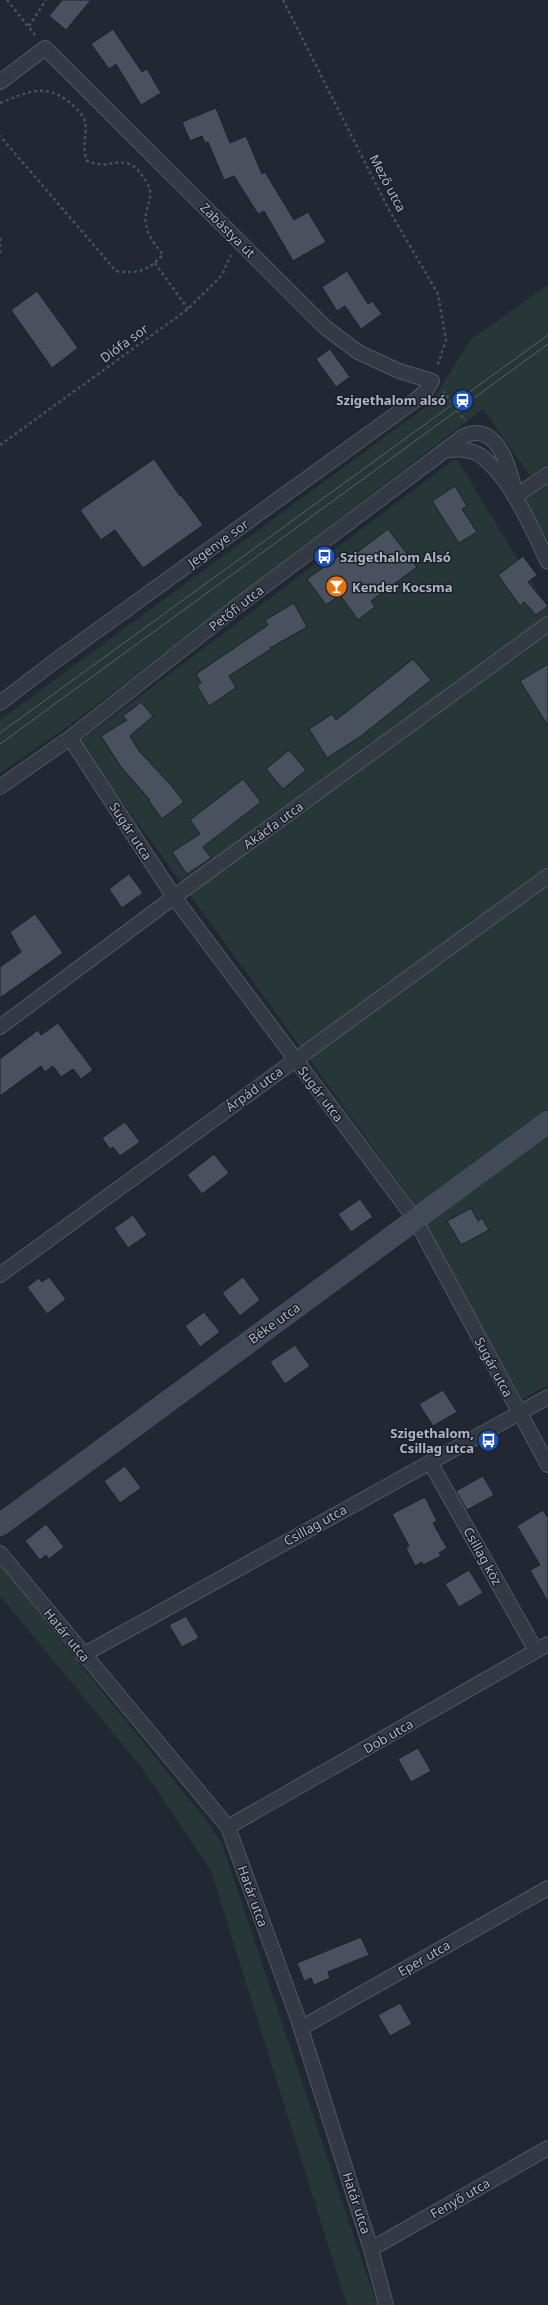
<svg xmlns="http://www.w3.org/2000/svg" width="548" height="2305" viewBox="0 0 548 2305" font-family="'Noto Sans',sans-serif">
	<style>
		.green { fill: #273738 }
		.building { fill: #49515f; stroke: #1c212b }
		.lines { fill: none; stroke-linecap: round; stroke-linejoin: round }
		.street-casing { stroke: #515762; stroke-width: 16 }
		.secondary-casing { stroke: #515762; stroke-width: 22 }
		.path { stroke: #445356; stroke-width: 2.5; stroke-dasharray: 3 3; stroke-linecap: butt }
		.street { stroke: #343a44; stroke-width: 14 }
		.secondary { stroke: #424957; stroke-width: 21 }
		.tram { stroke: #585f6d; stroke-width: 1 }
		.labels { text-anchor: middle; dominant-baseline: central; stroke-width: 3; stroke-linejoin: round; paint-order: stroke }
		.street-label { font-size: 13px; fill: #aeb4c1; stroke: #1a1f29 }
		.poi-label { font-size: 13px; font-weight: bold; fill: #aeb4c1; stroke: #1a1f29; text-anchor: end }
	</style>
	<rect width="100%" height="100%" fill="#212833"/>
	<path class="green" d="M548,285V463L530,476L483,409L70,725L0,773V720L431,403L471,339Z
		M456,458L548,609V1385L522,1399L415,1205L79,742Z
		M548,474V557L519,494Z
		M0,1565L206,1820L222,1844L377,2305H347L211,1871L142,1768L0,1596Z"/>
	<path class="building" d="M62,0H91L66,30L49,16Z
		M113,29L142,72L147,69L161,93L141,105L116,64L109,69L91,44Z
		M216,108L230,143L246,136L262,174L265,172L294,220L308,212L326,242L293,261L264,211L258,214L234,176L224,180L208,142L205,143L202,136L190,141L182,122Z
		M347,271L368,304L372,301L382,314L361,329L345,306L337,311L322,287Z
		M37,291L78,348L52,368L11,310Z
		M330,349L350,377L336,387L316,359Z
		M154,459L180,496L181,495L203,525L143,568L115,530L101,540L80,510Z
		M455,486L467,506L462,509L477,532L459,543L432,501Z
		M388,529L417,567L371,601L375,607L358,620L340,595L326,605L307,579L339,556L343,563Z
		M523,556L537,575L528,582L548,606L536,615L524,602L520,606L498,575Z
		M294,603L307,627L270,648L271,649L229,676L236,688L209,706L197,686L201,683L196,674L268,625L265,620Z
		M413,659L431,680L361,736L327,758L309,729L332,714L336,720Z
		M548,664V726L520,681Z
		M141,702L153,716L130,736L139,751L171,785L184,802L162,819L149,801L150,800L121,767L101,736L127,720L123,716Z
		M289,750L306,770L283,789L266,769Z
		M243,779L261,802L203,847L211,858L187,874L172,852L200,834L190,820Z
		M129,874L143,893L122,908L109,889Z
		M35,914L63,953L0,998V967L21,952L10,932Z
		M58,1023L93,1070L81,1079L73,1069L61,1077L53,1066L45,1072L41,1066L0,1096V1059L38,1030L41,1035Z
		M125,1122L140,1142L120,1156L113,1147L110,1149L102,1138Z
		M214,1154L229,1173L202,1194L187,1175Z
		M360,1199L373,1217L351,1232L338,1214Z
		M471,1208L478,1221L482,1218L489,1230L461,1245L447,1221Z
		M133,1215L147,1235L128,1248L114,1228Z
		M49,1277L66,1299L47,1314L27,1287L39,1278L42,1282Z
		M243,1277L260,1300L240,1316L222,1293Z
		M204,1312L220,1332L200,1347L185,1326Z
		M295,1345L310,1366L285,1384L270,1362Z
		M443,1390L457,1412L433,1426L419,1404Z
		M125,1466L141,1488L120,1503L104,1481Z
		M483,1476L494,1495L467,1510L456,1491Z
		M425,1497L437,1521L433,1523L447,1548L439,1553L441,1556L423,1565L422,1562L415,1566L406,1548L409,1546L392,1514Z
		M543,1510L548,1518V1602L530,1570L540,1565L517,1526Z
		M46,1524L64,1547L49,1559L46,1555L40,1560L25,1541Z
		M469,1570L483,1593L459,1607L445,1584Z
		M186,1616L199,1638L182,1647L169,1625Z
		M418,1748L431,1771L411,1782L398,1759Z
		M361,1937L369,1955L328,1972L330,1978L314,1985L311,1978L304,1981L297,1963Z
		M400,2003L412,2024L390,2036L378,2015Z"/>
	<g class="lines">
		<defs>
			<path id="street" d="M0,82L45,48L326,328L358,352L399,371L432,381L426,391L417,399L55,661L0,703
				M444,451C459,448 474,449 485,459C513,483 532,529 548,562
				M516,496L548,474
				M70,738L174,897L415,1219L548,1465
				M0,787L70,738L236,607L464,436C499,420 511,473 516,496
				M0,1027L174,897L548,624
				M0,1275L548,876
				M430,1462L536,1651
				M0,1553L228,1827L297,2016L371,2249L386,2305
				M83,1655L548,1397
				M228,1827L548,1644
				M301,2028L548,1888
				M371,2249L548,2148"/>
			<path id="secondary" d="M0,1525L548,1122"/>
		</defs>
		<use href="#street" class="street-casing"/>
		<use href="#secondary" class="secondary-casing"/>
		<path class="path" d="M7,0L36,36
			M283,0L389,210L438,294L446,340L437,367
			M29,26L46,0
			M0,103C26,93 44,82 69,102C75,107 82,113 85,121C88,133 81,144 87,161C107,169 111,160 126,163C132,164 138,169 141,174C162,199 140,204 147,229C149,238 158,248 163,255C147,271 138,274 116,271L0,136
			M0,238V255
			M155,263L188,309
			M443,391L465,421
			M0,445L188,309L222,275L231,255"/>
		<use href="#street" class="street"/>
		<use href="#secondary" class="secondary"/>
		<path class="tram" d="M0,733L548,335
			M0,744L548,344"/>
	</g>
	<defs>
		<symbol id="station-disc" viewBox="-11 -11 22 22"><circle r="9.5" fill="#1a4fb4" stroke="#1a1f29"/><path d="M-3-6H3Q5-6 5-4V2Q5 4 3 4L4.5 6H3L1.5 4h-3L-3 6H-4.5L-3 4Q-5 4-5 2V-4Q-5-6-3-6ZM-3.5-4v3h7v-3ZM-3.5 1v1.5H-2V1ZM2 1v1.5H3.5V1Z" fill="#fff"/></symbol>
		<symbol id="bus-disc" viewBox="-11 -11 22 22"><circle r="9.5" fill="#1a4fb4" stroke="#1a1f29"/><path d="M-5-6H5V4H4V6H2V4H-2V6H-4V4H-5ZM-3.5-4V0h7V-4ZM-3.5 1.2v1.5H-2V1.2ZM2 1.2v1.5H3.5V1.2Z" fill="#fff"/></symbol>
		<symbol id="bar-disc" viewBox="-11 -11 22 22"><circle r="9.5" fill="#e8710a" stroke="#1a1f29"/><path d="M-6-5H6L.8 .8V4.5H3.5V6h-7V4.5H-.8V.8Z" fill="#fff"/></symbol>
	</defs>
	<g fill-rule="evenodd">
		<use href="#station-disc" x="450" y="388" width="25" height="25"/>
		<use href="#bus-disc" x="312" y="544" width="25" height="25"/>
		<use href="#bar-disc" x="324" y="574" width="25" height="25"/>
		<use href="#bus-disc" x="476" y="1428" width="25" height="25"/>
	</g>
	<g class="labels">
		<g class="street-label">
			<text transform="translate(388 183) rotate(62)">Mező utca</text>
			<text transform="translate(228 230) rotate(45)">Zabástya út</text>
			<text transform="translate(124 343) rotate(-36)">Diófa sor</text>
			<text transform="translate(218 543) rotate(-36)">Jegenye sor</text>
			<text transform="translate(236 608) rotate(-38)">Petőfi utca</text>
			<text transform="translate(273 825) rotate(-36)">Akácfa utca</text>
			<text transform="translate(131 831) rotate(57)">Sugár utca</text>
			<text transform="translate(254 1089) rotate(-36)">Árpád utca</text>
			<text transform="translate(321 1094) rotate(53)">Sugár utca</text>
			<text transform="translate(274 1323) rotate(-36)">Béke utca</text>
			<text transform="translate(494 1367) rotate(62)">Sugár utca</text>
			<text transform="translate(315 1525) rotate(-29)">Csillag utca</text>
			<text transform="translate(483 1556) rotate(61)">Csillag köz</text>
			<text transform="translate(67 1635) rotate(51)">Határ utca</text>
			<text transform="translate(388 1736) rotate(-30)">Dob utca</text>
			<text transform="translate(253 1896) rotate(70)">Határ utca</text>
			<text transform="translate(424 1958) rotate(-30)">Eper utca</text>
			<text transform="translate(460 2198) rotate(-30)">Fenyő utca</text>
			<text transform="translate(357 2203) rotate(72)">Határ utca</text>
		</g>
		<g class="poi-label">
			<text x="446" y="400">Szigethalom alsó</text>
			<text x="340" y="557" text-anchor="start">Szigethalom Alsó</text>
			<text x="352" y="587" text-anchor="start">Kender Kocsma</text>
			<text x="474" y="1433">Szigethalom,<tspan x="474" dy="15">Csillag utca</tspan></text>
		</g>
	</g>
</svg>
